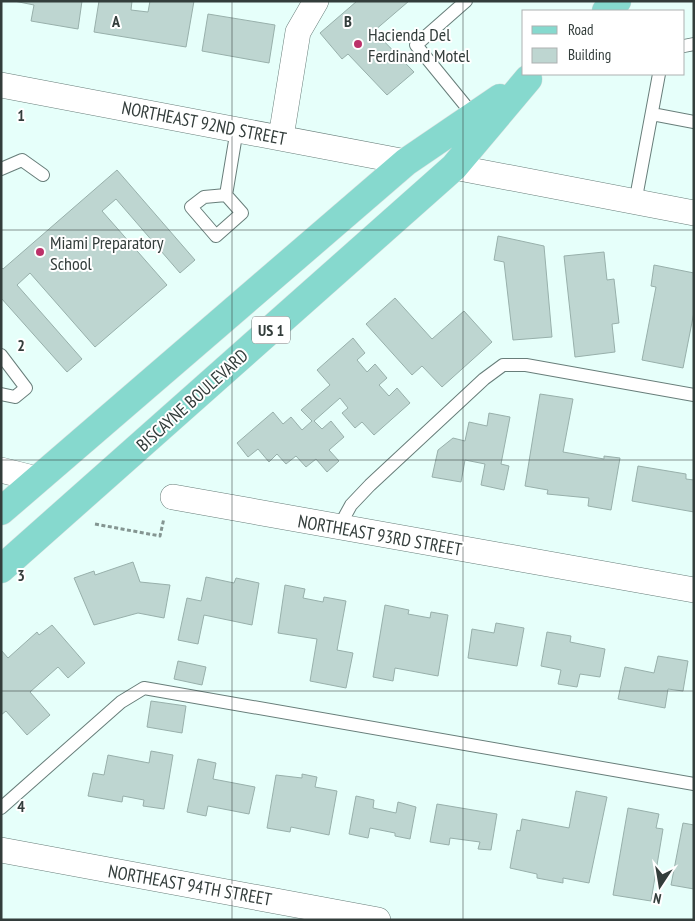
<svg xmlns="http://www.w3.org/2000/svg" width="695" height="921" viewBox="0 0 695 921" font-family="'PT Sans Narrow',sans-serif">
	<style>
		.building { fill: #bed6d1; stroke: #98b0ab }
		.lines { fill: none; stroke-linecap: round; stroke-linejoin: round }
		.lane-casing { stroke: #687e7a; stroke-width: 14 }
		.street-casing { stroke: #687e7a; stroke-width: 26 }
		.primary-casing { stroke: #dee0e0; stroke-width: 29 }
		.path { stroke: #849591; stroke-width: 3; stroke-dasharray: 4 2.5; stroke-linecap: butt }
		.lane { stroke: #fff; stroke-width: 12 }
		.street { stroke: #fff; stroke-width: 25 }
		.primary { stroke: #86d9ce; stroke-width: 28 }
		.grid { fill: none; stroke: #333d3b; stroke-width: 1; stroke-opacity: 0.55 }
		.poi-dot { fill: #bc3169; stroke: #fff; stroke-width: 2 }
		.labels { text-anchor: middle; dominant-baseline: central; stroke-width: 4; stroke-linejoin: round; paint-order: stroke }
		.shield { fill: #fff; stroke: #707776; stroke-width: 1 }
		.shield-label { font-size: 16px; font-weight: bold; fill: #333d3b }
		.poi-label { font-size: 18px; fill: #333d3b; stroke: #fff; text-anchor: start }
		.street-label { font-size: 18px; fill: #333d3b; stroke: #fff }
		.grid-label { font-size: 16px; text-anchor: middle; font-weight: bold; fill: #333d3b; stroke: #fff; stroke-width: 4; stroke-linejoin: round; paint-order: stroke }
	</style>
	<rect width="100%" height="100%" fill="#e6fffa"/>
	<path class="building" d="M14,1H82L78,29L31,21L34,5Z
		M99,1H132L131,10L148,12L150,1H194L186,47L94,32Z
		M357,1H409L374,31L414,72L387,95L348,54L342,59L320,33Z
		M208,14L275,25L269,63L202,51Z
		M117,170L195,260L180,273L116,199L102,211L167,285L95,347L30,273L17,285L82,359L67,372L1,298V267L3,269Z
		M498,236L544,246L552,337L513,340L504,262L494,260Z
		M604,252L607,280L614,279L619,323L612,324L615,352L575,357L564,256Z
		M654,265L694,273V312L683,368L642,360L656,287L651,286Z
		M395,298L432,339L464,311L492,342L442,387L422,366L412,375L366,324Z
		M353,338L365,353L357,360L367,372L375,364L387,378L379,385L389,396L397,388L410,403L374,435L362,422L355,428L342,413L348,408L340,398L314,421L322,429L331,421L344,437L329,450L339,461L327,472L316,459L306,467L296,456L286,464L277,454L269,462L258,449L248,457L237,443L273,412L283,424L291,417L302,430L312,421L301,410L330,385L317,370Z
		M540,394L573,399L563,452L604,459V456L620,458L611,510L588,506L589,498L547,494L548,490L525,486Z
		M489,413L510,417L501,464L509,466L504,490L481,485L485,464L465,460L461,482L432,477L438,450L453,438L465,441L469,422L487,426Z
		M638,466L686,474V479L694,480V512L632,501Z
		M133,562L140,582L170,585L164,618L138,613L94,625L74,578L94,571L95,575Z
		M206,577L234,583L236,578L259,583L252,625L204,615L198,644L178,640L187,598L201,601Z
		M285,585L305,589L303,598L323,602L324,597L346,601L337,650L353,653L346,688L310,681L317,639L278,633Z
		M385,605L409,610L408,614L430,618L431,612L448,615L438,676L395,668L393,681L373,677Z
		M496,623L524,628L517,666L468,658L472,629L494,633Z
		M52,625L85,663L68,678L58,667L30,692L50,715L27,735L6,711L1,715V650L8,658L37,632L39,635Z
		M547,632L571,636L570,642L605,649L600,677L580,674L577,687L558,684L561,670L541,666Z
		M658,656L688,661L683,691L668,689L665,708L618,699L625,667L654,673Z
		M178,661L206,667L202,685L174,679Z
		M151,701L186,706L182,733L147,727Z
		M151,751L173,755L164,809L143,806L144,800L123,796L122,802L88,796L93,773L104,775L108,755L149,763Z
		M198,759L216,763L213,779L255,787L249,814L208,806L206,816L187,812Z
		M302,774L317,777L315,787L337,791L329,835L291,827L290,832L267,828L276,775L302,778Z
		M576,791L607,797L589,883L563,878V883L537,878V874L510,868L517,830L520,831L522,819L569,828Z
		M356,796L374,800L373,808L396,813L398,802L416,807L410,839L395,836V833L370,828L368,838L349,834Z
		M437,804L497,814L491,850L478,849L480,842L450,838L449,845L430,842Z
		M628,808L659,814L656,828L663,829L651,901L613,895Z
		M683,823L694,825V889L671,885Z"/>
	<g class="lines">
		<defs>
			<path id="lane" d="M466,1L416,45L474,116
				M684,46L694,44
				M652,114L694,122
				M1,169L22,160L43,175
				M226,195L242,213L216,236L191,207L204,197Z
				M226,195L237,129
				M635,203L659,74
				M1,355L26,388L15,397L1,394
				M339,527L351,505L370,485L484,379L503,365H526L694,395
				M1,808L121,702L144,688L694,784"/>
			<path id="street" d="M1,85L406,162
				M281,137L298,32L316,1
				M454,167L694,213
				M1,470L37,479
				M173,497L694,590
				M1,850L378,920"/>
			<path id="primary" d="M606,11L617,1
				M1,511L406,162L500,98
				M1,569L454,167L528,79"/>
		</defs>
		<use href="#lane" class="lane-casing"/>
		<use href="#street" class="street-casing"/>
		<use href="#primary" class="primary-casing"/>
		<path class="path" d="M95,524L160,536L164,518"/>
		<use href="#lane" class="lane"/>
		<use href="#street" class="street"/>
		<use href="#primary" class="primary"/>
	</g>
	<path class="grid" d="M232,1V920M463,1V920M1,230H694M1,460H694M1,691H694"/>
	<g class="poi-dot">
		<circle cx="358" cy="44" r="5"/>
		<circle cx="40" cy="252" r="5"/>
	</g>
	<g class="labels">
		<rect class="shield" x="252" y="316.5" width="38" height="27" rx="4"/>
		<g class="shield-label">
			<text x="271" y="330">US 1</text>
		</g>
		<g class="poi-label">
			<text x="368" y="34">Hacienda Del<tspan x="368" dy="21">Ferdinand Motel</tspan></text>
			<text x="50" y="242">Miami Preparatory<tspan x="50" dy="21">School</tspan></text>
		</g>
		<g class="street-label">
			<text transform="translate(204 123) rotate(11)">NORTHEAST 92ND STREET</text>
			<text transform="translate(192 400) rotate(-42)">BISCAYNE BOULEVARD</text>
			<text transform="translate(380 535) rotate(10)">NORTHEAST 93RD STREET</text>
			<text transform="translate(190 885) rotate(10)">NORTHEAST 94TH STREET</text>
		</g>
	</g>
	<g class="grid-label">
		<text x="116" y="27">A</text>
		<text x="348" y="27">B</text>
		<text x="21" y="121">1</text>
		<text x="21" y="351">2</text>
		<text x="21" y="581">3</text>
		<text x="21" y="812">4</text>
	</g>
	<rect width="695" height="921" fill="none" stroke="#333d3b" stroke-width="5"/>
	<rect x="522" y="10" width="162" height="65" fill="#ffffff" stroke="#adb1b1"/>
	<rect x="532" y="26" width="25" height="8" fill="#86d9ce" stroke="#adb1b1"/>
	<text x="568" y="35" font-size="15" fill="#333d3b">Road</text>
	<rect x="532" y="48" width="25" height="15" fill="#bed6d1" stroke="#adb1b1"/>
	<text x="568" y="60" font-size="15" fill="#333d3b">Building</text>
	<g transform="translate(660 886) rotate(192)" stroke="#ffffff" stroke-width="4" paint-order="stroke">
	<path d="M0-4L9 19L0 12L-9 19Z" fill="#333d3b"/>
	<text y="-8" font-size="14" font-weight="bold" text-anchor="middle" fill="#333d3b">N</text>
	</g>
</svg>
